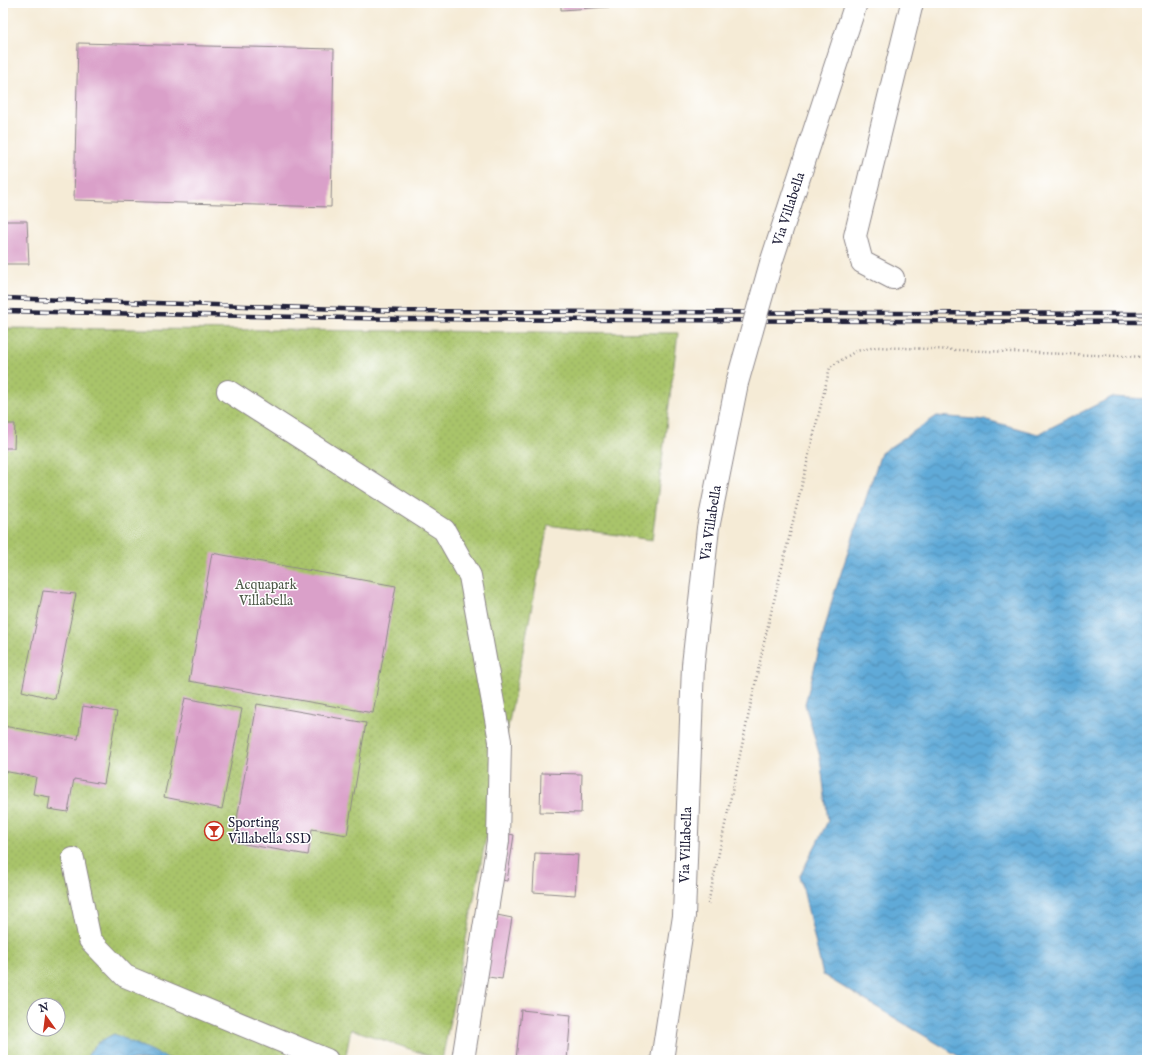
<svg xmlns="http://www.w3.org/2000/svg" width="1150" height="1063" viewBox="0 0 1150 1063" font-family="'IM FELL English',serif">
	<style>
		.park { fill: url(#park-dots); stroke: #667352; fill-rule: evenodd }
		.water { fill: url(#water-waves); stroke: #41668a }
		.building { fill: #daa0c9 }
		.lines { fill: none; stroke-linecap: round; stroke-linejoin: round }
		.street-casing { stroke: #8c8688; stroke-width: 24 }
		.path { stroke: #8c8688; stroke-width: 2.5; stroke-dasharray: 1 3; stroke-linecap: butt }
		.street { stroke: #fff; stroke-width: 22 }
		.rail-casing { stroke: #22223b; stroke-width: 4.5 }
		.rail { stroke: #fff; stroke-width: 3; stroke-dasharray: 9; stroke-linecap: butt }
		.street-bridge-casing { stroke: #8c8688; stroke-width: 24; stroke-linecap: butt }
		.street-bridge { stroke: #fff; stroke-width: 22 }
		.labels { text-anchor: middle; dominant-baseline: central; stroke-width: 3; stroke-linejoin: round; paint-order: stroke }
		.street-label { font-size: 14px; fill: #22223b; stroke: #fff }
		.park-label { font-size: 14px; fill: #515b4b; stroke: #fff }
		.poi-label { font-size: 14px; fill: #22223b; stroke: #fff; text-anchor: start }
	</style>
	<defs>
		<pattern id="park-dots" width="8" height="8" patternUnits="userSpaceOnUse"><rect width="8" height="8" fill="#a9c46a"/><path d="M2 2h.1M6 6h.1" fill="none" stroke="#91a85d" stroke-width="1.8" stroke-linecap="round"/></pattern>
		<pattern id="water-waves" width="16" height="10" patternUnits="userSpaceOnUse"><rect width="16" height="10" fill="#60aad8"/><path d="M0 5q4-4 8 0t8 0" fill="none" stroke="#4f8ab0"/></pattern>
	</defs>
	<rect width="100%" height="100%" fill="#fff"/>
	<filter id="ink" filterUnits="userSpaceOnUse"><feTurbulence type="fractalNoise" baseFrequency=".025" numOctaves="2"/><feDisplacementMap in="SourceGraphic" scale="8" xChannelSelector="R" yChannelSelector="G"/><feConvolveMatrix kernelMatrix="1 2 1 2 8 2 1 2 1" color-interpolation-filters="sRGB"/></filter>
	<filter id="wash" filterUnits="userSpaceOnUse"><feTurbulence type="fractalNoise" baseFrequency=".012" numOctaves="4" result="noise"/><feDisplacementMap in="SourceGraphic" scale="16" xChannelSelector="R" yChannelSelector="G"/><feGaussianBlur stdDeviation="0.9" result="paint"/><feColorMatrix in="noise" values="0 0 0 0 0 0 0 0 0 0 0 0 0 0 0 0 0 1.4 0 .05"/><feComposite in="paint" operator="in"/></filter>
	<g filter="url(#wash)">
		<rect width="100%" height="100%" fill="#f5ebd6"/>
		<path class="park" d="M3,328L678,333L652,540L548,525L442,1060L351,1029L345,1060H3ZM34,1005H58V1029H34Z"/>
		<path class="water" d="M1112,397L1147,399V1060H965L823,975L800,876L828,821L820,757L805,704L833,597L881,453L937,416L987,420L1038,434Z
			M114,1034L172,1060H86C91,1046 101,1040 114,1034Z"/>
		<g id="blocks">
			<path class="building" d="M561,3H640V5L561,10Z
				M78,43L334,49L331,207L74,200Z
				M3,221H27L29,264H3Z
				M3,424H15L14,448H5L4,457Z
				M212,553L396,586L373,713L189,681Z
				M43,591L76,594L55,699L22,691Z
				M185,698L242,709L222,809L164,797Z
				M257,704L366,723L347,835L312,829L308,855L233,842Z
				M83,706L117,712L104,784L74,779L68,812L48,809L50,797L33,794L36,777L3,771V726L78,739Z
				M541,773L582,774L581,813L540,812Z
				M505,833L514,835L507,881L498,879Z
				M535,853L578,855L575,895L533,892Z
				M492,914L512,918L502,979L482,976Z
				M521,1010L571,1015L567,1060H516Z"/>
		</g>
	</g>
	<g filter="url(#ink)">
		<use href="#blocks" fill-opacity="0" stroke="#8c8688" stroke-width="1"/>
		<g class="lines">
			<defs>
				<path id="street" d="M771,263L856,3
					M893,278L862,262L855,236L912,3
					M228,391L444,530L470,576L500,741L498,841L463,1060
					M73,859L90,940L125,976L327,1060
					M662,1060L684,916L693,665L708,528L737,383"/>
			</defs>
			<use href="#street" class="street-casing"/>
			<path class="path" d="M708,904L765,638L830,367L856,351L876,347L1147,357"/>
			<use href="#street" class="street"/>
			<defs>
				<path id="rail" d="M3,298L402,311L1147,314
					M3,311L402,319L1147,322"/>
			</defs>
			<use href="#rail" class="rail-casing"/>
			<use href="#rail" class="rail"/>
			<defs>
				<path id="street-bridge" d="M737,383L771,263"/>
			</defs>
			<use href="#street-bridge" class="street-bridge-casing"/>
			<use href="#street-bridge" class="street-bridge"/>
		</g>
	</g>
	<defs>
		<symbol id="bar-ring" viewBox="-11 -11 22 22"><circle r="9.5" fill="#fff" stroke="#c8321e" stroke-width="1.5"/><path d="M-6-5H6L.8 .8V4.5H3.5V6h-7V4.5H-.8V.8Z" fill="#c8321e"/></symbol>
	</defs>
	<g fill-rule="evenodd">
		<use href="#bar-ring" x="203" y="820" width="22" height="22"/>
	</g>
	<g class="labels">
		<g class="street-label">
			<text transform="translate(789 209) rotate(-72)">Via Villabella</text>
			<text transform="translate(711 523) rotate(-81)">Via Villabella</text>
			<text transform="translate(686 845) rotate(-88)">Via Villabella</text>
		</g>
		<g class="park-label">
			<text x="266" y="585">Acquapark<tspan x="266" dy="16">Villabella</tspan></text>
		</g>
		<g class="poi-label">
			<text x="228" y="823">Sporting<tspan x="228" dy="16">Villabella SSD</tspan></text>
		</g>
	</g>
	<rect width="1150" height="1063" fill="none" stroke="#fff" stroke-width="16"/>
	<g transform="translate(46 1017) rotate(346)"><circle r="19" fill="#ffffff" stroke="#a7a7b1"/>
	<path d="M0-3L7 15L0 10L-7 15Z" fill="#c8321e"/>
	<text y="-6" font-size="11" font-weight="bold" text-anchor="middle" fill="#22223b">N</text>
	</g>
</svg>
